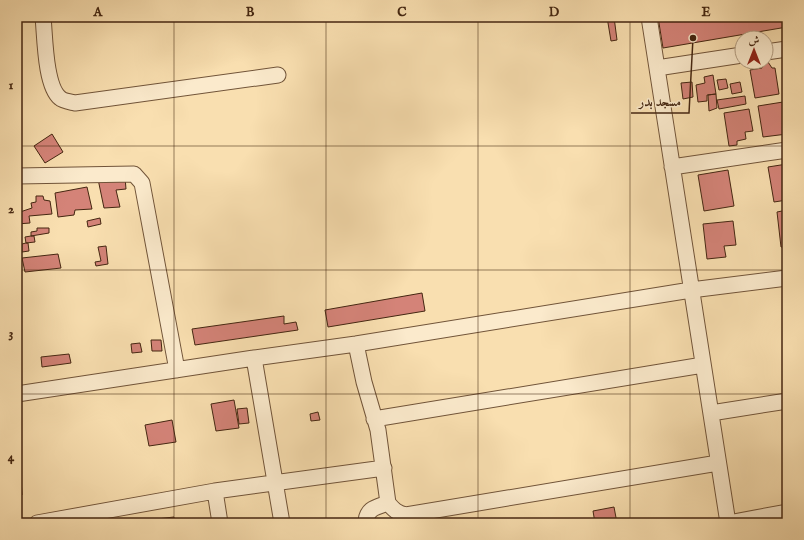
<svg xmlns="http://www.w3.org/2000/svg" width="804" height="540" viewBox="0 0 804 540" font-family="'IM FELL English',Amiri,serif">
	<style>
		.building { fill: #d48378; stroke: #442611 }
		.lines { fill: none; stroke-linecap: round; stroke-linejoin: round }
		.minor-casing { stroke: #715439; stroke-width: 17 }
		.minor { stroke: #fbeacc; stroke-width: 15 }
		.grid { fill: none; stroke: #442611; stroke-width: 1; stroke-opacity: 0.55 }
		.leader { fill: none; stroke: #442611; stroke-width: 1.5 }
		.callout-dot { fill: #442611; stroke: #fbeacc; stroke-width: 1.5 }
		.callout-label { font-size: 13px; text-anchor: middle; font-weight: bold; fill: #442611; stroke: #fbeacc; stroke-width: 3; stroke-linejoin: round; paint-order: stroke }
		.neatline { fill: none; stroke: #442611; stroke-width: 1.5 }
		.grid-label { font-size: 13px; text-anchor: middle; font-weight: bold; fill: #442611 }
	</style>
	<rect width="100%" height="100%" fill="#f9dfb0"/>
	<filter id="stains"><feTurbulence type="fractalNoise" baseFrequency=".005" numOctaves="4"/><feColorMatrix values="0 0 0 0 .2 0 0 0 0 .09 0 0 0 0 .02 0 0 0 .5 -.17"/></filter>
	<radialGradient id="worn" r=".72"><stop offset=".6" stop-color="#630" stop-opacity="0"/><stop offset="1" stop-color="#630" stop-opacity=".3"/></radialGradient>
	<path class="building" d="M607,17H614L617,40L611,41Z
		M658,17H787V27L663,48Z
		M768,62L772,68H775L779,94L755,98L750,70L762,68V63Z
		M713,75L716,94L707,95V101L698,102L696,85L705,83L704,77Z
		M726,79L728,88L719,90L717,80Z
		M692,82L693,97L683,99L681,83Z
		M740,82L742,92L732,94L730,84Z
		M716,94L717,108L709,111L708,95Z
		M745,96L746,104L719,109L717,100Z
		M783,102L787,134L763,137L758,106Z
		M749,109L753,131L745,132L746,139L737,141V145L729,146L724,113Z
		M52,134L63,152L45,163L34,146Z
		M787,164V200L774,202L768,167Z
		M728,170L734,206L704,211L698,175Z
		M125,177L126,189L116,190L120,207L104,208L98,179Z
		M87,187L92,209L75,210L74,215L58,217L55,193Z
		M36,196H43L44,200L50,201L52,214L29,216L30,223L17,224V213L32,208L31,203L36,202Z
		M787,210V247H781L777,212Z
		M100,218L101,224L88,227L87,221Z
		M733,221L736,245L724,246L726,257L707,259L703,224Z
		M37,228H49V233L31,236V232L37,231Z
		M31,236H34L35,242L26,243L25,237Z
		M26,243H28L29,251L22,252V244Z
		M106,246L108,264L96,266L95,262L101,261L98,247Z
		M58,254L61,268L25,272L22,258Z
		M422,293L425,311L328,327L325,310Z
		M284,316V324L296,322L298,330L195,345L192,329Z
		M151,340H161L162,351H152Z
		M140,343L142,352L132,353L131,344Z
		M69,354L71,363L42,367L41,357Z
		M234,400L239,428L216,431L211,404Z
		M247,408L249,423L239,424L237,409Z
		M318,412L320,420L311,421L310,414Z
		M172,420L176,442L149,446L145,425Z
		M21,478L22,495L17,496V479Z
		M614,507L617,523H595L593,511Z
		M174,517V521L167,522V523H158L157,519Z
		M558,519L559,523H530Z"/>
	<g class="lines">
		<defs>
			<path id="minor" d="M43,17C45,36 45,86 60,98C63,101 71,102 75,103L278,75
				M649,17L728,523
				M766,52L787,49
				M657,68L742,55
				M672,167L787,150
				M17,176L134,174L142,183L177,370
				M356,344L364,382L378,430L388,503C394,510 397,513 406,515L718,463
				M254,358L282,523
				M17,394L254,358L356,344L691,290L787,278
				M711,413L787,401
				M374,419L703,365
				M215,491L220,523
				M37,523L215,491L384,468
				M366,523C366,508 377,507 388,503
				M728,523L787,512"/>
		</defs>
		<use href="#minor" class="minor-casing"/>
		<use href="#minor" class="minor"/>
	</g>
	<path class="grid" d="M174,17V523M326,17V523M478,17V523M630,17V523M17,146H787M17,270H787M17,394H787"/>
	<path class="leader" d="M693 38L689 113H631"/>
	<circle class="callout-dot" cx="693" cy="38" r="4"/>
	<g class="callout-label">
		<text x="660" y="106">مسجد بدر</text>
	</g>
	<rect width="804" height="540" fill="none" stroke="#f9dfb0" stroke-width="44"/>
	<g transform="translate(754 50)"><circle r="19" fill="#fbeacc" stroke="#b29c81"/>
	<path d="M0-3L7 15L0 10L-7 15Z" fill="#8f2418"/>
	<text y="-6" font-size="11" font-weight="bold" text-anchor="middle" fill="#442611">ش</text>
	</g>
	<rect x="22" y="22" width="760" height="496" class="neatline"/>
	<g class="grid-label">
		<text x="98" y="16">A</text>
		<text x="250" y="16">B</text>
		<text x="402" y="16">C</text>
		<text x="554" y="16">D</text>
		<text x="706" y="16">E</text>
		<text x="11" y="89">1</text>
		<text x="11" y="213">2</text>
		<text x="11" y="337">3</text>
		<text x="11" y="461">4</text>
	</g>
	<rect width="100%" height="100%" filter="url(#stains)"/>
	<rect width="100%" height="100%" fill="url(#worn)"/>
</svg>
